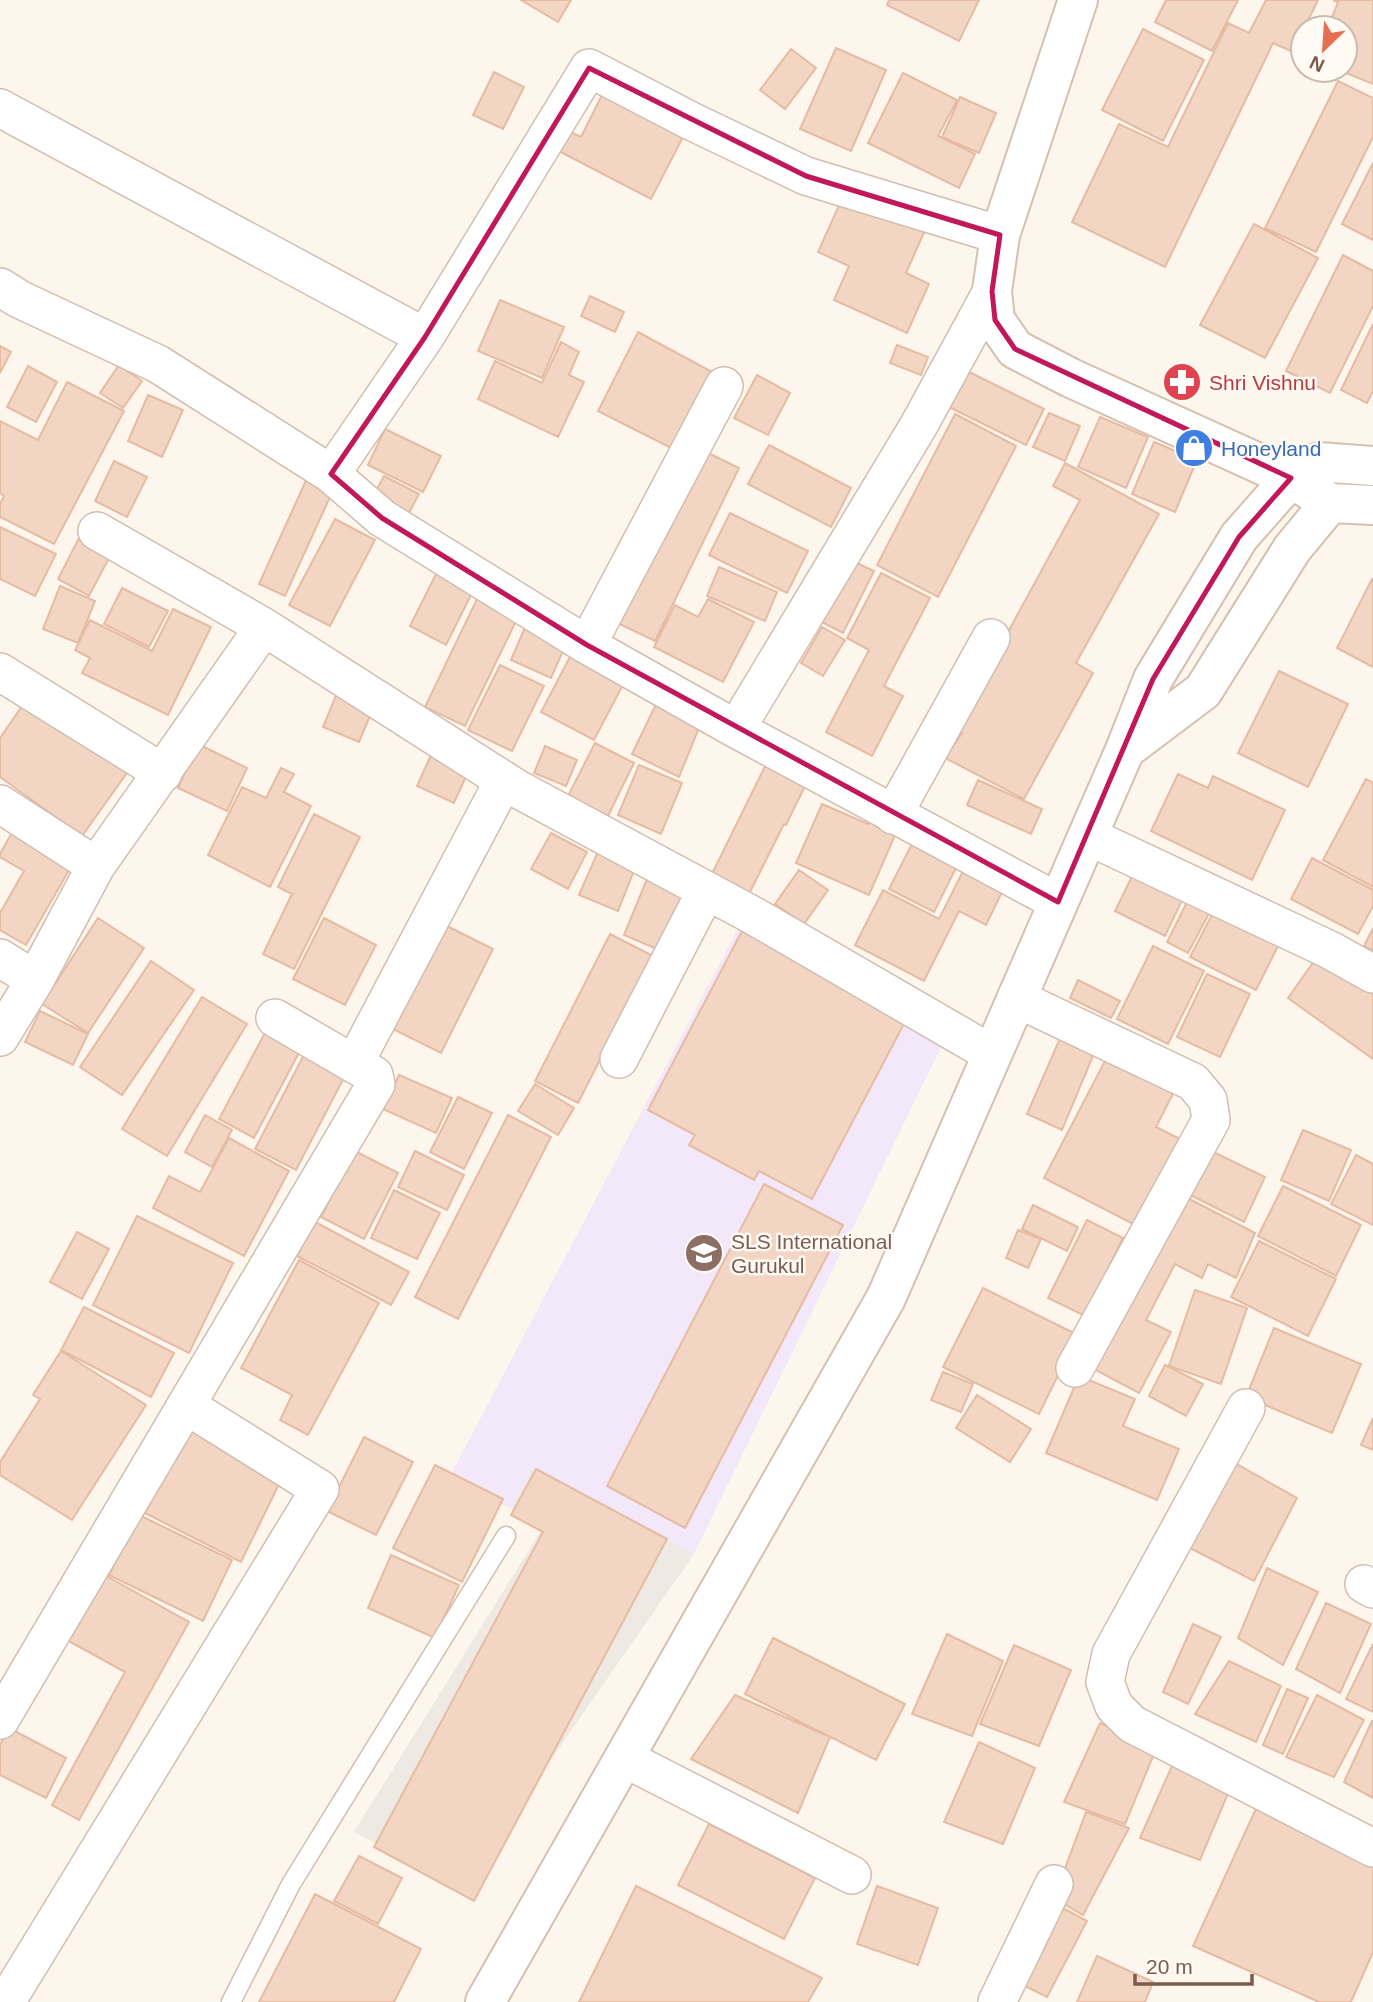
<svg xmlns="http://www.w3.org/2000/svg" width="1373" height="2002" viewBox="0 0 1373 2002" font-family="Helvetica,sans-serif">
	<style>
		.industrial { fill: #efe9e4 }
		.education { fill: #f3e8fa }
		.building { fill: #f3d5c3; stroke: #e6bba3; stroke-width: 2 }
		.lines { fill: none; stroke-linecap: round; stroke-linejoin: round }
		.lane-casing { stroke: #d1beb0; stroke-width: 21 }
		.street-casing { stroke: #d1beb0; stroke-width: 40 }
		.secondary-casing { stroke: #d6c0b0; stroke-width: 42 }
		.lane { stroke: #fff; stroke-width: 18 }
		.street { stroke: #fff; stroke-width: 37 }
		.secondary { stroke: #fff; stroke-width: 38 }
		.marked { fill: none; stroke: #c2185b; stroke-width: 5; stroke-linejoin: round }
		.labels { text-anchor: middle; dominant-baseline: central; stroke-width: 5; stroke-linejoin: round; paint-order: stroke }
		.health-label { font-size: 21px; fill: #be3a42; stroke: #fffaf3; text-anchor: start }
		.shop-label { font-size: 21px; fill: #366cbe; stroke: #fffaf3; text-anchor: start }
		.education-label { font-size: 21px; fill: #785e54; stroke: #fffaf3; text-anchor: start }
	</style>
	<rect width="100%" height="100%" fill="#fdf6ec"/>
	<path class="industrial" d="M534,1467L694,1554L463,1886L354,1832L545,1524L511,1509Z"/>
	<path class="education" d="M741,923L945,1039L694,1554L534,1467L511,1509L449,1478Z"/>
	<path class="building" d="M521,0H571L558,22Z
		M889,0H979L959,41L887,5Z
		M1166,0H1238L1212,51L1155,22Z
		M1266,0H1318L1293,52L1273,43L1165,267L1072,222L1119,124L1168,147L1228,23L1249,33Z
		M1333,0H1373V84L1339,70H1345V28H1328L1338,2Z
		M1143,29L1204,60L1163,141L1102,110Z
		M836,48L886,70L851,151L800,129Z
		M791,49L816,68L785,109L760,90Z
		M494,72L524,87L503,129L473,115Z
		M903,73L957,100L938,136L975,154L959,188L868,143Z
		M1338,81L1373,98V137L1316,252L1265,228Z
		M602,95L683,137L651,199L553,148L564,129L581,137Z
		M960,97L996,113L979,153L942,137Z
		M1373,163V240L1342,224Z
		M845,192L926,228L906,273L929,284L907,333L834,300L849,266L818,252Z
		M1254,224L1318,258L1265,358L1200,325Z
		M1343,255L1373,271V306L1330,393L1286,371Z
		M590,296L624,312L615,332L581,316Z
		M500,300L564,327L542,378L478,351Z
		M1373,324V391L1367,403L1341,390Z
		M638,332L712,372L671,448L598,411Z
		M561,342L579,352L569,375L584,382L558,437L478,399L495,361L542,383Z
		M897,345L928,357L921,375L890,363Z
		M0,346L11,352L0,373Z
		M119,365L142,381L123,408L100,393Z
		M28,366L57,382L36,422L7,407Z
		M967,371L1044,409L1026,445L949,407Z
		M757,375L790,393L768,435L734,418Z
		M67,382L124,411L54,544L0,517V504L4,496L0,493V421L38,440Z
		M148,395L183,410L162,457L128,441Z
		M1049,413L1080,426L1065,461L1033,447Z
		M955,414L1016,446L938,597L877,565Z
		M1100,417L1148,437L1126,488L1078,467Z
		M385,429L441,456L423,492L368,465Z
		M1154,442L1197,460L1175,512L1132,494Z
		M769,445L851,488L831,527L748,484Z
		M698,448L739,468L655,641L613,621Z
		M114,461L147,477L127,517L95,501Z
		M1065,463L1159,514L1076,663L1093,673L1024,799L945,758L962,733L955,729L1080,500L1053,486Z
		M308,476L334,488L285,596L259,584Z
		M384,476L419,494L409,513L374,494Z
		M730,513L808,551L787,593L709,555Z
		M335,519L375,540L330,626L289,605Z
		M0,527L56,554L35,596L0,579Z
		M84,528L116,545L89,596L58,579Z
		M844,557L874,571L843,633L814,618Z
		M719,567L777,592L765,621L707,596Z
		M438,570L474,589L446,645L410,626Z
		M881,573L930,598L884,686L903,696L872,756L826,732L869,650L847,638Z
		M1372,579L1373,580V667L1337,648Z
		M60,586L95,601L78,643L43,629Z
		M122,588L168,611L149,647L104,624Z
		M477,599L517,619L465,726L425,707Z
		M708,599L754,622L723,682L654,647L675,605L698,617Z
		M173,609L211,627L168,715L82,673L90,658L75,650L90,620L152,651Z
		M529,618L570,635L551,678L511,660Z
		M822,627L845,640L823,676L801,663Z
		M572,653L625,681L594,740L541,712Z
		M500,665L544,686L512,751L468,730Z
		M1279,671L1348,704L1308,787L1238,753Z
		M337,693L373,709L359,742L323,727Z
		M661,694L703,718L679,777L632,754Z
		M27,699L129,770L82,836L0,777V738Z
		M595,743L634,763L608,816L568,796Z
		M198,744L247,768L227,811L178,788Z
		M545,746L577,760L566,786L534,773Z
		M431,755L468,772L454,803L417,786Z
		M769,758L809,778L786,825L784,824L745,902L707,884Z
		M639,765L682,783L661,834L618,815Z
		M281,768L294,774L284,792L311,806L270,887L208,855L242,787L266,798Z
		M1178,774L1208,788L1213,776L1285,810L1252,880L1151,831Z
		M1366,779L1373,783V887L1323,860Z
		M978,780L1042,809L1031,834L967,805Z
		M822,804L868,824L872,814L899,826L869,895L796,863Z
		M314,814L360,837L294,969L263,954L292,894L278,887Z
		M15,827L75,860L26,945L0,930V913L24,871L0,857V854Z
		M918,832L963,854L934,912L889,889Z
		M551,833L587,852L568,889L531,869Z
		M600,847L637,863L618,911L579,895Z
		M1312,858L1373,890V906L1358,934L1291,899Z
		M968,861L1007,882L986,925L959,911L924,981L855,945L883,890L939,919Z
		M799,870L828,890L804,924L775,904Z
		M1135,870L1185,894L1165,936L1115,911Z
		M649,874L685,889L659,950L624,935Z
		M1190,896L1212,908L1188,953L1167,942Z
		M1215,909L1280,942L1256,990L1190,957Z
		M98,918L144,948L88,1033L42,1004Z
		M324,918L376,945L345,1005L293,979Z
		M437,921L493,949L441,1053L385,1025Z
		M1373,928V950L1364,946Z
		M742,931L907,1018L812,1199L759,1171L754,1180L689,1145L695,1135L648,1110Z
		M610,934L653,956L578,1103L535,1081Z
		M1153,946L1204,971L1168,1044L1117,1019Z
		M1322,950L1373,986V1059L1288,998Z
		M151,961L194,990L122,1095L80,1067Z
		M1207,974L1250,994L1220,1057L1177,1037Z
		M1078,980L1120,1001L1111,1018L1070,998Z
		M202,997L247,1024L167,1156L122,1129Z
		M40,1011L88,1034L73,1065L25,1042Z
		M267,1029L302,1047L254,1138L219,1119Z
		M1061,1036L1095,1051L1062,1130L1027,1114Z
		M307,1049L348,1070L296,1170L255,1149Z
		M1107,1057L1174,1092L1156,1127L1182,1140L1137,1226L1044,1178Z
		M399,1075L452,1098L436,1133L383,1109Z
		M535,1084L574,1108L558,1135L518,1111Z
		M458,1097L492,1113L464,1169L430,1152Z
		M205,1115L232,1130L212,1167L185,1152Z
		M508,1115L551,1137L458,1319L415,1297Z
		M1303,1130L1351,1150L1329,1201L1281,1180Z
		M229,1138L289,1171L244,1256L153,1208L169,1176L200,1192Z
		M1207,1149L1265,1177L1244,1222L1186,1193Z
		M355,1151L398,1173L364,1239L321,1217Z
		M415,1151L464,1175L447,1210L398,1187Z
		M1356,1155L1373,1164V1225L1331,1204Z
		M764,1184L843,1225L685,1528L607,1486Z
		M1283,1186L1361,1225L1336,1276L1258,1236Z
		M394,1190L440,1213L417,1259L371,1238Z
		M1178,1193L1255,1233L1236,1278L1208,1264L1202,1278L1175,1264L1146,1320L1171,1332L1139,1393L1090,1367Z
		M1033,1205L1078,1227L1067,1251L1022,1229Z
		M137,1216L233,1263L189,1353L93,1305Z
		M1087,1220L1123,1238L1085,1316L1048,1298Z
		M315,1222L409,1272L391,1305L297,1256Z
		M1018,1230L1041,1239L1028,1268L1006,1258Z
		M77,1232L109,1249L82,1299L50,1282Z
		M1259,1241L1336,1279L1308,1336L1231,1297Z
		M299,1260L379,1303L308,1435L280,1420L292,1395L241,1368Z
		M983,1288L1078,1335L1039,1414L943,1367Z
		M1195,1290L1247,1308L1221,1384L1169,1366Z
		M84,1307L174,1353L151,1397L61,1350Z
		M1274,1328L1361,1364L1332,1433L1246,1397Z
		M61,1351L146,1405L72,1520L0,1475V1462L40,1399L33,1395Z
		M1165,1365L1203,1384L1186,1416L1149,1396Z
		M943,1372L973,1384L961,1412L931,1400Z
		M1079,1376L1135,1399L1123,1426L1179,1449L1157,1500L1046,1453Z
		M977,1395L1031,1429L1010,1462L956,1428Z
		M1373,1418V1450L1361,1445Z
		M191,1423L284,1474L241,1562L145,1513Z
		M364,1437L413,1462L376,1535L327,1511Z
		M1233,1462L1297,1498L1254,1581L1188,1547Z
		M435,1465L503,1499L462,1582L393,1548Z
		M536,1469L667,1539L474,1901L374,1847L543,1532L511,1515Z
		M139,1515L232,1560L203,1621L109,1575Z
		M391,1555L459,1585L435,1638L368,1608Z
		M1267,1568L1318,1592L1283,1665L1238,1638Z
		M101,1573L189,1622L79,1820L52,1805L125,1672L65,1639Z
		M1326,1603L1371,1624L1340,1693L1296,1669Z
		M1193,1624L1221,1637L1188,1704L1163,1692Z
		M947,1634L1003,1661L972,1736L912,1714Z
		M773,1638L905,1704L876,1760L745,1694Z
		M1373,1644V1712L1346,1699Z
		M1014,1645L1071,1670L1039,1746L980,1724Z
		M1229,1661L1281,1686L1256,1742L1195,1714Z
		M1287,1689L1308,1698L1283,1754L1263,1745Z
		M735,1695L830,1737L798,1813L691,1759Z
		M1317,1695L1364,1720L1334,1777L1286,1757Z
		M1372,1721H1373V1798L1344,1782Z
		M1100,1723L1156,1749L1125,1824L1064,1802Z
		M9,1728L66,1758L46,1798L0,1775V1745Z
		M979,1742L1035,1768L1003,1844L944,1822Z
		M1175,1759L1232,1784L1200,1860L1140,1838Z
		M1259,1802L1373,1856V1952L1351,2002H1319L1193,1946Z
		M1086,1812L1129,1828L1083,1915L1054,1898Z
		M709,1824L815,1878L784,1939L678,1885Z
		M359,1856L402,1878L378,1924L334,1901Z
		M636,1886L822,1978L808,2002H579Z
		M877,1886L938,1908L918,1965L857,1944Z
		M315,1894L421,1949L394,2002H259Z
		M1061,1907L1087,1921L1047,1997L1021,1984Z
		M1097,1956L1153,1982L1145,2002H1077Z"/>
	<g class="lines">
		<defs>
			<path id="lane" d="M231,2002L291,1884L506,1536"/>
			<path id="street" d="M0,108L425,337
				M0,287L19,299L158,364L331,474L382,518L587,645L736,729L1058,902
				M331,474L425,337L589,68L691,121L806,176L1000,235
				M97,531L264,627L516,788L754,916L992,1054
				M587,645L724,386
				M0,672L163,773
				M736,729L919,425L992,291
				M0,804L96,866
				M893,815L991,638
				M1088,836L1330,950L1373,974
				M0,958L35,980
				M1016,998L1193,1082L1208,1100L1211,1120L1075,1368
				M275,1018L354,1064
				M0,1037L35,980L96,866L264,627
				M619,1059L706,891
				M1246,1408L1111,1654L1105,1682L1114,1706L1132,1724L1373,1848
				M1364,1584L1373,1589
				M0,1720L376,1084L374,1075L354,1064L504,780
				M624,1758L852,1875
				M6,2002L320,1489L187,1406
				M997,2002L1054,1884"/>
			<path id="secondary" d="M1078,0L1000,235L992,291L995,320L1015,349L1071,378L1291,478L1330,503L1373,505
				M1126,749L1203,691L1292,549L1330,503
				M485,2002L886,1298L1125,750L1153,679L1239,537L1291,478L1319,462L1373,466"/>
		</defs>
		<use href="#lane" class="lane-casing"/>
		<use href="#street" class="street-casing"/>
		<use href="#secondary" class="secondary-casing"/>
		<use href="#lane" class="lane"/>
		<use href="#street" class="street"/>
		<use href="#secondary" class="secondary"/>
	</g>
	<path class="marked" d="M589,68L806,176L1000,235L992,291L995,320L1015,349L1291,478L1239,537L1153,679L1058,902L587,645L382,518L331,474L425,337Z"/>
	<defs>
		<symbol id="pharmacy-disc" viewBox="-11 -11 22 22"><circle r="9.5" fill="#e0444e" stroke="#fffaf3"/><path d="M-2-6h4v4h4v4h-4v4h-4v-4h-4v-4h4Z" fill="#fff"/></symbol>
		<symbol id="shop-disc" viewBox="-11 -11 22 22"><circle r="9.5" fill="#3f7fe0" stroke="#fffaf3"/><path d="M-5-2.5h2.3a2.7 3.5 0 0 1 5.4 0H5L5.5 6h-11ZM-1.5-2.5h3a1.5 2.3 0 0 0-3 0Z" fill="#fff"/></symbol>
		<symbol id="school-disc" viewBox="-11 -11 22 22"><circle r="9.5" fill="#8d6e63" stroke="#fffaf3"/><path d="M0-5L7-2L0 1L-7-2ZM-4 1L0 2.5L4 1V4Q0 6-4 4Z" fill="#fff"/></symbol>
	</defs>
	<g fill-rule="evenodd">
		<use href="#pharmacy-disc" x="1160" y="360" width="44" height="44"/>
		<use href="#shop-disc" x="1172" y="426" width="44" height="44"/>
		<use href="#school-disc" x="682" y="1231" width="44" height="44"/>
	</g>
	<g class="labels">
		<g class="health-label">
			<text x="1209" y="382">Shri Vishnu</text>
		</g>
		<g class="shop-label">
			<text x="1221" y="448">Honeyland</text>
		</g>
		<g class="education-label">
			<text x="731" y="1241">SLS International<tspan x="731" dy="24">Gurukul</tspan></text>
		</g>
	</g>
	<g transform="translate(1324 49) rotate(205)"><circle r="33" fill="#fffaf3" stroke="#cabbb1" stroke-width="2"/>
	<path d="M0-5L12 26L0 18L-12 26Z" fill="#e76f51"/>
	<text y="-10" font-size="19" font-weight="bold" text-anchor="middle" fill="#7a5c4d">N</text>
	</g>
	<path d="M1135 1974v10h117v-10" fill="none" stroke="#7a5c4d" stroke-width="3.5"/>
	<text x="1146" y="1974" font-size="21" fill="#7a5c4d" stroke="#fffaf3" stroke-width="5" paint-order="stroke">20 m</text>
</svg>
